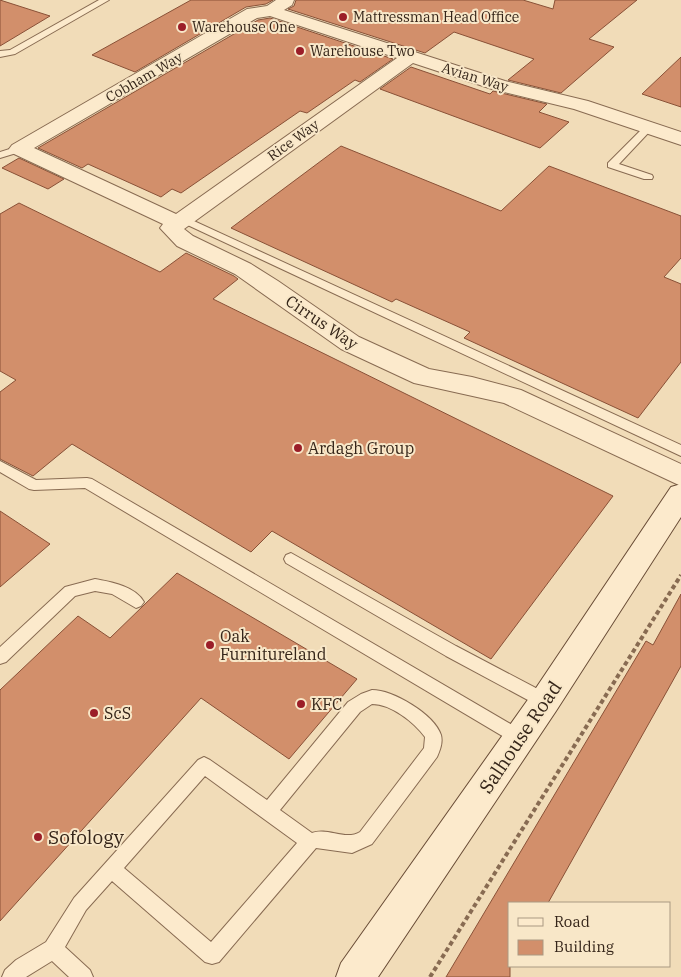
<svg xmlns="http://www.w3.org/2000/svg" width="681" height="977" viewBox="0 0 681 977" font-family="'IBM Plex Serif',serif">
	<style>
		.building { fill: #d28f6b; stroke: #895137 }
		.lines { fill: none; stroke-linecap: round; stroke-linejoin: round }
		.lane-casing { stroke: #886b52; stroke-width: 2 }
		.street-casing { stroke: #886b52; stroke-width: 2 }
		.secondary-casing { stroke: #694c36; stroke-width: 2 }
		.path { stroke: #886b52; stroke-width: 4; stroke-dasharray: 4.5 3; stroke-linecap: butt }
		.lane { fill: #fceacc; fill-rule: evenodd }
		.street { fill: #fceacc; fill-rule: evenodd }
		.secondary { fill: #fceacc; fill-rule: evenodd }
		.poi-dot { fill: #9b1e28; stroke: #f8e7c8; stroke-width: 2 }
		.labels { text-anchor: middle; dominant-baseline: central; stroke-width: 4; stroke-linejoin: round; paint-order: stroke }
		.far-poi-label { font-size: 14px; fill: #352519; stroke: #f8e7c8; text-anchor: start }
		.far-street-label { font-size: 14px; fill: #352519; stroke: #f8e7c8 }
		.street-label { font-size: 16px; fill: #352519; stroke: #f8e7c8 }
		.poi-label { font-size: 16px; fill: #352519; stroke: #f8e7c8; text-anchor: start }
		.near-street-label { font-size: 19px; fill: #352519; stroke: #f8e7c8 }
		.near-poi-label { font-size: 19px; fill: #352519; stroke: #f8e7c8; text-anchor: start }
	</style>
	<rect width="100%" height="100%" fill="#f1dcb8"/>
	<path class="building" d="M0,0L50,16L0,46Z
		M191,0H273L266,4L246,7L135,72L92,55Z
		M296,0H523L553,9L555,0H637L589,39L614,47L561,93L508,80L534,59L454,32L425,53L288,9L294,6Z
		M270,18L393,59L360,82L355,80L307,113L300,111L181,193L172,189L161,197L88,164L82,168L38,148L258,20Z
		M681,57V107L642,94Z
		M411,67L490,94L493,91L547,104L539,112L569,122L540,148L380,89Z
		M341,146L501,211L549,166L681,216V258L664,277L681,284V362L638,418L464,338L470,332L396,299L392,302L231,228Z
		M19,158L64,179L48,189L2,168Z
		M19,203L160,272L186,253L234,276L238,279L213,299L613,496L491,659L272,531L251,552L72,444L33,476L0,459V392L16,380L0,371V214Z
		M0,511L50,544L0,587Z
		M177,573L357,679L289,759L201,698L0,921V690L78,616L110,638Z
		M681,594V666L671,684L548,903H510V977H446L646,641L653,645Z"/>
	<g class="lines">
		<defs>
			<path id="lane" d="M99,0H109L15,54L0,57V51L10,50Z
				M648,125L651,126V130L619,164L652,175L653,177L652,179H644L608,167V163L645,126Z
				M19,146L23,147V151L0,158V152Z
				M183,216L681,445V456L179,221L178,219L179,217Z
				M0,461L36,480L87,478L92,479L526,733L528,738L526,743L520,745L514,743L85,488L34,490L29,489L0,472Z
				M291,553L456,646L551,696L553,701L551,706L545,708L539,706L446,656L286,563L284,559L286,555Z
				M95,579C111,582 135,586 144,602L141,606L136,608L112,594L95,591L75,596L6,662L0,664V647L65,587Z
				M372,690C393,690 434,714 441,735C443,743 440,750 437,757L372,844L352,853L316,848L219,962L212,964L205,962L112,881L86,910L65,947L90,970L93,977H69L52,961L26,977H2L5,970L16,960L46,942L74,898L198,760L204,757L210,760L267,800L348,702L361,694ZM372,704C391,704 414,722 425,737L424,748L360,832C345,841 328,827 312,833L280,810L360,712ZM205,776L297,843L211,942L124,868Z"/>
			<path id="street" d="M276,0H294L292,5L284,10L505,81L588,101L681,132V145L574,109L492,89L413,63L184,229L193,236L251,264L278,281L359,337L429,369L472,377L521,390L681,464V486L504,403L414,383L341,349L235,274L177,246L160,228L163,224L12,153L9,149L12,145L247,9L267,6ZM270,16L397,58L176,214L34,148L257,18Z"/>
			<path id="secondary" d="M681,484V517L556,711L378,977H336L341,963L534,691L671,487Z"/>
		</defs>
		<use href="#lane" class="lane-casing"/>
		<use href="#street" class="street-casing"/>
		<use href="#secondary" class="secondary-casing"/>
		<path class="path" d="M430,977L681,575"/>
		<use href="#lane" class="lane"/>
		<use href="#street" class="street"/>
		<use href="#secondary" class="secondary"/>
	</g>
	<g class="poi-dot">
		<circle cx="343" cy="17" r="5"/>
		<circle cx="182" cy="27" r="5"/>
		<circle cx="300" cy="51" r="5"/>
		<circle cx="298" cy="448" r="5"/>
		<circle cx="210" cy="645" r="5"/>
		<circle cx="301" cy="704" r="5"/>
		<circle cx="94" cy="713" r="5"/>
		<circle cx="38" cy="837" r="5"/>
	</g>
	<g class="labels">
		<g class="far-poi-label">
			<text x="353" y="17">Mattressman Head Office</text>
			<text x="192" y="27">Warehouse One</text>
			<text x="310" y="51">Warehouse Two</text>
		</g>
		<g class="far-street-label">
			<text transform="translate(144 77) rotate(-30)">Cobham Way</text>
			<text transform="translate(475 77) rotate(17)">Avian Way</text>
			<text transform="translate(293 140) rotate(-36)">Rice Way</text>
		</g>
		<g class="street-label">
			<text transform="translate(322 322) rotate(34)">Cirrus Way</text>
		</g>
		<g class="poi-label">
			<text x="308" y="448">Ardagh Group</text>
			<text x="220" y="636">Oak<tspan x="220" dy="18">Furnitureland</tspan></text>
			<text x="311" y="704">KFC</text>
			<text x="104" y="713">ScS</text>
		</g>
		<g class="near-street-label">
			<text transform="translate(520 737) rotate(-56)">Salhouse Road</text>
		</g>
		<g class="near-poi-label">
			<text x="48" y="837">Sofology</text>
		</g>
	</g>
	<rect x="508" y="902" width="162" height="65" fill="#f8e7c8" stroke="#aa9982"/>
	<rect x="518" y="918" width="25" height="8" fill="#fceacc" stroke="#aa9982"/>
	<text x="554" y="927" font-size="15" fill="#352519">Road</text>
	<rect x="518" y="940" width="25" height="15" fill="#d28f6b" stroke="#aa9982"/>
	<text x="554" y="952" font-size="15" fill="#352519">Building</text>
</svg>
